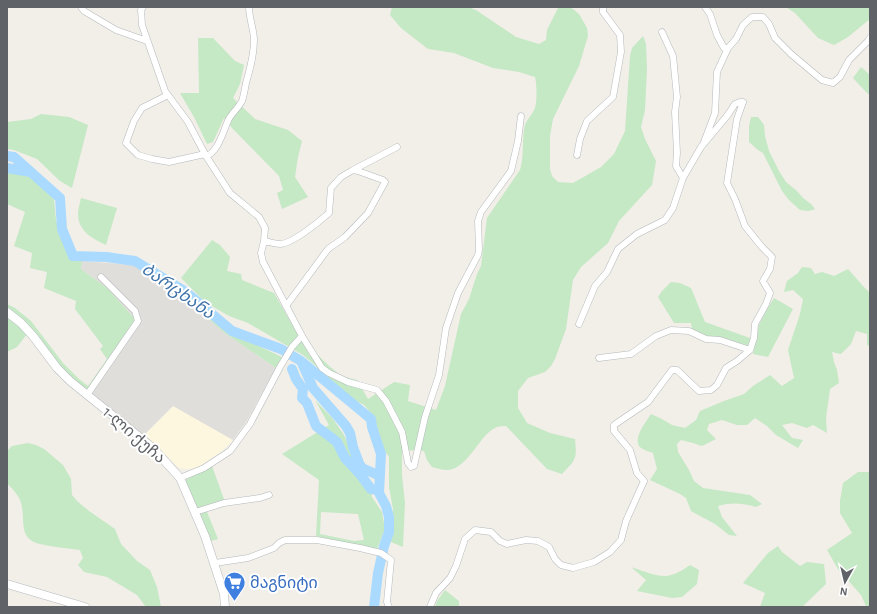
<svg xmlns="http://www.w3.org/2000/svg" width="877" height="614" viewBox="0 0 877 614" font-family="'Alegreya Sans','Noto Sans Georgian',sans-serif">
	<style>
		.commercial { fill: #fef7e0 }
		.industrial { fill: #e0deda }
		.green { fill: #c5e8c5; fill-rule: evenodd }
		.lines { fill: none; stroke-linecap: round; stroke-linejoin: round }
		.river { stroke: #aadaff; stroke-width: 10 }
		.street-casing { stroke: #b5b8bc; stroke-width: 7 }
		.secondary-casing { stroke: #b6babf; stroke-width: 9 }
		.street { stroke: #fff; stroke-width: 6 }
		.secondary { stroke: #fff; stroke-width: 8 }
		.labels { text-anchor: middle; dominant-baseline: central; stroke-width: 4; stroke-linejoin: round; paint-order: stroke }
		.street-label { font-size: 16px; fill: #5f6368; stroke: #fff }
		.shop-label { font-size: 16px; fill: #366cbe; stroke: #fff; text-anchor: start }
		.water-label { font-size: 17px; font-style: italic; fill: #4174aa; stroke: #fff }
	</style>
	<rect width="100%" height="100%" fill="#f1efe8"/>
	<path class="commercial" d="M173,406L233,440L222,451L197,468L187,469L179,468L158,448L143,436Z"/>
	<path class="industrial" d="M82,261L133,265L183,297L226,334L276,368L246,422L233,440L173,406L143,436L91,395L140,324L107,288L81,269Z"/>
	<path class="green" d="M392,7H468L476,10L516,37L539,44L546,40L547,30L558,8L562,7H569L573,9L579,14L587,28L588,36L579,66L553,119L550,136V169L552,176L558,182L573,183L601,167L614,154L625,131L630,56L632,48L643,36L646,44L647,69L645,110L641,127L645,139L656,161L652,185L619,221L608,243L581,267L573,280L566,329L555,359L551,366L545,372L528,378L518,391V408L527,423L550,433L575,439C577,460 576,459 562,474L547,469L506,426C503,426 500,426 497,427C479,434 469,469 447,470C442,470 437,468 432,467L427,460L424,451L402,450V475L405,503L403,547L391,542L393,509L389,487V457L380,444L379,433L373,415L364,405L349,397L331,383L316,366L303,355L248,323L229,316L205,302L181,278L212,240L220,245L230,257L227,271L241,274L242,280L274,293L310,356L317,354L328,365L341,376L357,380L368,399L394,382L410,385L408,401L436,410L445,386L461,314L469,299L477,274L481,266L487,218L520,170C524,157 522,144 524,130C525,120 532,116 535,108C537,100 537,86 535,77L519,72L493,68L454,53L428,49L401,28L390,15Z
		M786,7H870V19L848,37L834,45L818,38L795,13Z
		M198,38H213L235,61L244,65L240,84L233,98L255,119L288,130L302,141L298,157L295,177L308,197L282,209L277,193L283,190L279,176L232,128L224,118L213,142L207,144L194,117L180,93H199Z
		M861,67L870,75V95L867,93L853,78Z
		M41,114L69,117L88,125L72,188L60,181L37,159L14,150L7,149V122L31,119Z
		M751,117H758L764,125L765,136L769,151L779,171L786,182L797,191L803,198L811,204L815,209L809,211L800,210L789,200L782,191L763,153L758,150L749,142V126Z
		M7,171L30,175L46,188L54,200L56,220L68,254L72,259L82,261L81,269L107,288L136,320L86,391L57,365L27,323L13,312L7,309V304L15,308L31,321L63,363L79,379L88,386L107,359L100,349L103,346L75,309L76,301L44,288L47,272L30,268L32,253L14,246L25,212L7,204Z
		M81,198L117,208L106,245C93,239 78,231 78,214C78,209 80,203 81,198Z
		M802,267L811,268L815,274L822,272L834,276L848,269L863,286L870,293V346L867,345V334L856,331L851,344L841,354L832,352L834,362L837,370L839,383L830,389L826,418L827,433L813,425L807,428L792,423L782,425L792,438L803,440L798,448L776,435L767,426L755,418L747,425H737L722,420L709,424L707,430L716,439L702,446L693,443L681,440L677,444L678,452L689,470L694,481L703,488L750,495L762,504L756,507C743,503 730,502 718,506L722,517L737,536L729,535L715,524L691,511L686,498L680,494L650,480L657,469L653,453C650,452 644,450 641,448C631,440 646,422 651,414L660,418L672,425L685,428L696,420L700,411L724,401L744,394L753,386L770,375L782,386L794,378L788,350L800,314L803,299L793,290L784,292L787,281L798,273Z
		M671,282L680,283L691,288C696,299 700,311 705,322L750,338V346L718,337H707L692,330L691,323H674L658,297L662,291Z
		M774,298L793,309L768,357L753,354L759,325L766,311Z
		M7,317L27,334L17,347L7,352Z
		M206,317L233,334L282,357L276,368L226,334Z
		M315,400L333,419L344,435L350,448L355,465L370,482L372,497L382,512L385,529L377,549L316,536L319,480L282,454L329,425ZM321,512L358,514L364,540L354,541L320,534Z
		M28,443L36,445L44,449L63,465L71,479L72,495L77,501L89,511L115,529L121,544L137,561L150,570L157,587L161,607H146L137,595L107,577L84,572L78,565L83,558L80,550C67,548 53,547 40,544C17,539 26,519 21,503C19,495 12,489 7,483V451L12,446Z
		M212,466L225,502L205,507L218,539L211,541L185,480Z
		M858,472H870V607H865L866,606L861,595L838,569L827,550L852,533L840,513V501L843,483Z
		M778,546L782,552L800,566L807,562L824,564L826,584L802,607H760L765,593L743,583L768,553Z
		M690,565L699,570L697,584L682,597L672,598L637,591L646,580L631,567C640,570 657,577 666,576C675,575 683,570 690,565Z
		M445,590L459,601V607H435L437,601Z"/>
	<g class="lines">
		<path class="river" d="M7,156L14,157L60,198L62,229L73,256L106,257L135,261L186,292L232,331L281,349L301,361L371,419L372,427L381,454L379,493L386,506L389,517V532L384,546L378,573L374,607
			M7,168L31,172
			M302,363L313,388L346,426L350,433L353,447L359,463L362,468L380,476
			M292,369L296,379L303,389L302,398L307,403L316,426L337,442L345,458L360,474L371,489L379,490"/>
		<defs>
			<path id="street" d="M81,7L84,11L116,30L147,41
				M143,7L141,10L142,25L165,91L188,122L206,156
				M249,7C249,18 254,30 254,40C254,55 250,69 246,83C245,88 244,95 242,101C238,109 230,114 227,123C223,133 217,153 206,156L230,193L259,217L265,228L264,241L261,253L263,262L302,336L322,368L329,373L348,382L377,390L386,401L402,432L408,463L411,467L414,466L425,417L439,375L446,328L458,293L478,255L479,250L478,221L481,212L511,171L518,141L521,116
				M705,7L710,14L717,35L724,48H728L736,39L743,25L752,17H763L769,24L775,38L791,54L822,80L833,83L840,77L849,60L868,41L870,38
				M662,32L673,56L677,97L675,112L677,153L676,166L683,178
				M168,95L142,108L134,121L126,143L138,155L152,159L169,162L205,154
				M704,142L715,113L717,72L728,48
				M577,155L580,139L587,121L613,97L621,52L620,35L603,12V7
				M353,170L397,147
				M264,241C270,242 275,244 280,244C292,244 320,221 329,213L331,188L341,177L353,170L358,171L383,180L385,182L368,213L345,237L328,249L286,306
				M599,358L631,354L656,336L671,330L689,331L706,339L720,340L750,350
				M87,395L138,321L135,311L101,277
				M180,478L204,468L230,451L250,424L280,367L292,347L302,336
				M195,512L224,503L260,498L269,495
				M215,563L248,558L274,548L279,543L285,540H317L360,548L381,553L391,560L387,602L389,607
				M430,607L436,593L450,578L456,566L465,539L475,530L491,532L500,541L507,544L526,540L538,541L549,547L555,559L561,565L573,568L594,562L610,552L621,540L626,521L644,481L637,473L630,450L614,431V425L648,402L672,370H677L699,391L711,390L717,385L726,368L737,361L750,350L754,338L755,324L766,304L770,293L763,281L770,269L772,257L762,247L745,226L735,199L727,183L737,119L743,102H740L735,104L727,116L701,147L683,178L673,208L665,220L637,234L618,249L607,272L595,286L579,324"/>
			<path id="secondary" d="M7,312L21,323L33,336L57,368L70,381L153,448L180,478L205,536L224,594L225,607
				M7,584L85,607"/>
		</defs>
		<use href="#street" class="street-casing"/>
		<use href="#secondary" class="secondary-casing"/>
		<use href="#street" class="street"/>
		<use href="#secondary" class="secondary"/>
	</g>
	<defs>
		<symbol id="supermarket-pin" viewBox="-11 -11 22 30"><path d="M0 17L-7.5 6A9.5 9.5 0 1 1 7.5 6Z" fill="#3f7fe0" stroke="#fff"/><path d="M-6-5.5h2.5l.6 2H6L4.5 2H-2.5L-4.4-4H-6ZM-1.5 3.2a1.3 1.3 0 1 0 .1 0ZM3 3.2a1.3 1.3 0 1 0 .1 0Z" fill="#fff"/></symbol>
	</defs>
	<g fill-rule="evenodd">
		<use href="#supermarket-pin" x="222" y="570" width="25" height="34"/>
	</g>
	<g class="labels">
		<g class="street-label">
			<text transform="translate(134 435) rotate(41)">1-ლი ქუჩა</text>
		</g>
		<g class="shop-label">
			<text x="250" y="583">მაგნიტი</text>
		</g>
		<g class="water-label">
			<text transform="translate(178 291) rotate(35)">ბარცხანა</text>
		</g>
	</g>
	<rect width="877" height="614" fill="none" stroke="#5f6368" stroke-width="16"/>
	<g transform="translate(845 582) rotate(188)" stroke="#ffffff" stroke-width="3" paint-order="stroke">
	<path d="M0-3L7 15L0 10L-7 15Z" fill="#5f6368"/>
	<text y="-6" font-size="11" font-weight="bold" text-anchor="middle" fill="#5f6368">N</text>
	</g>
</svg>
